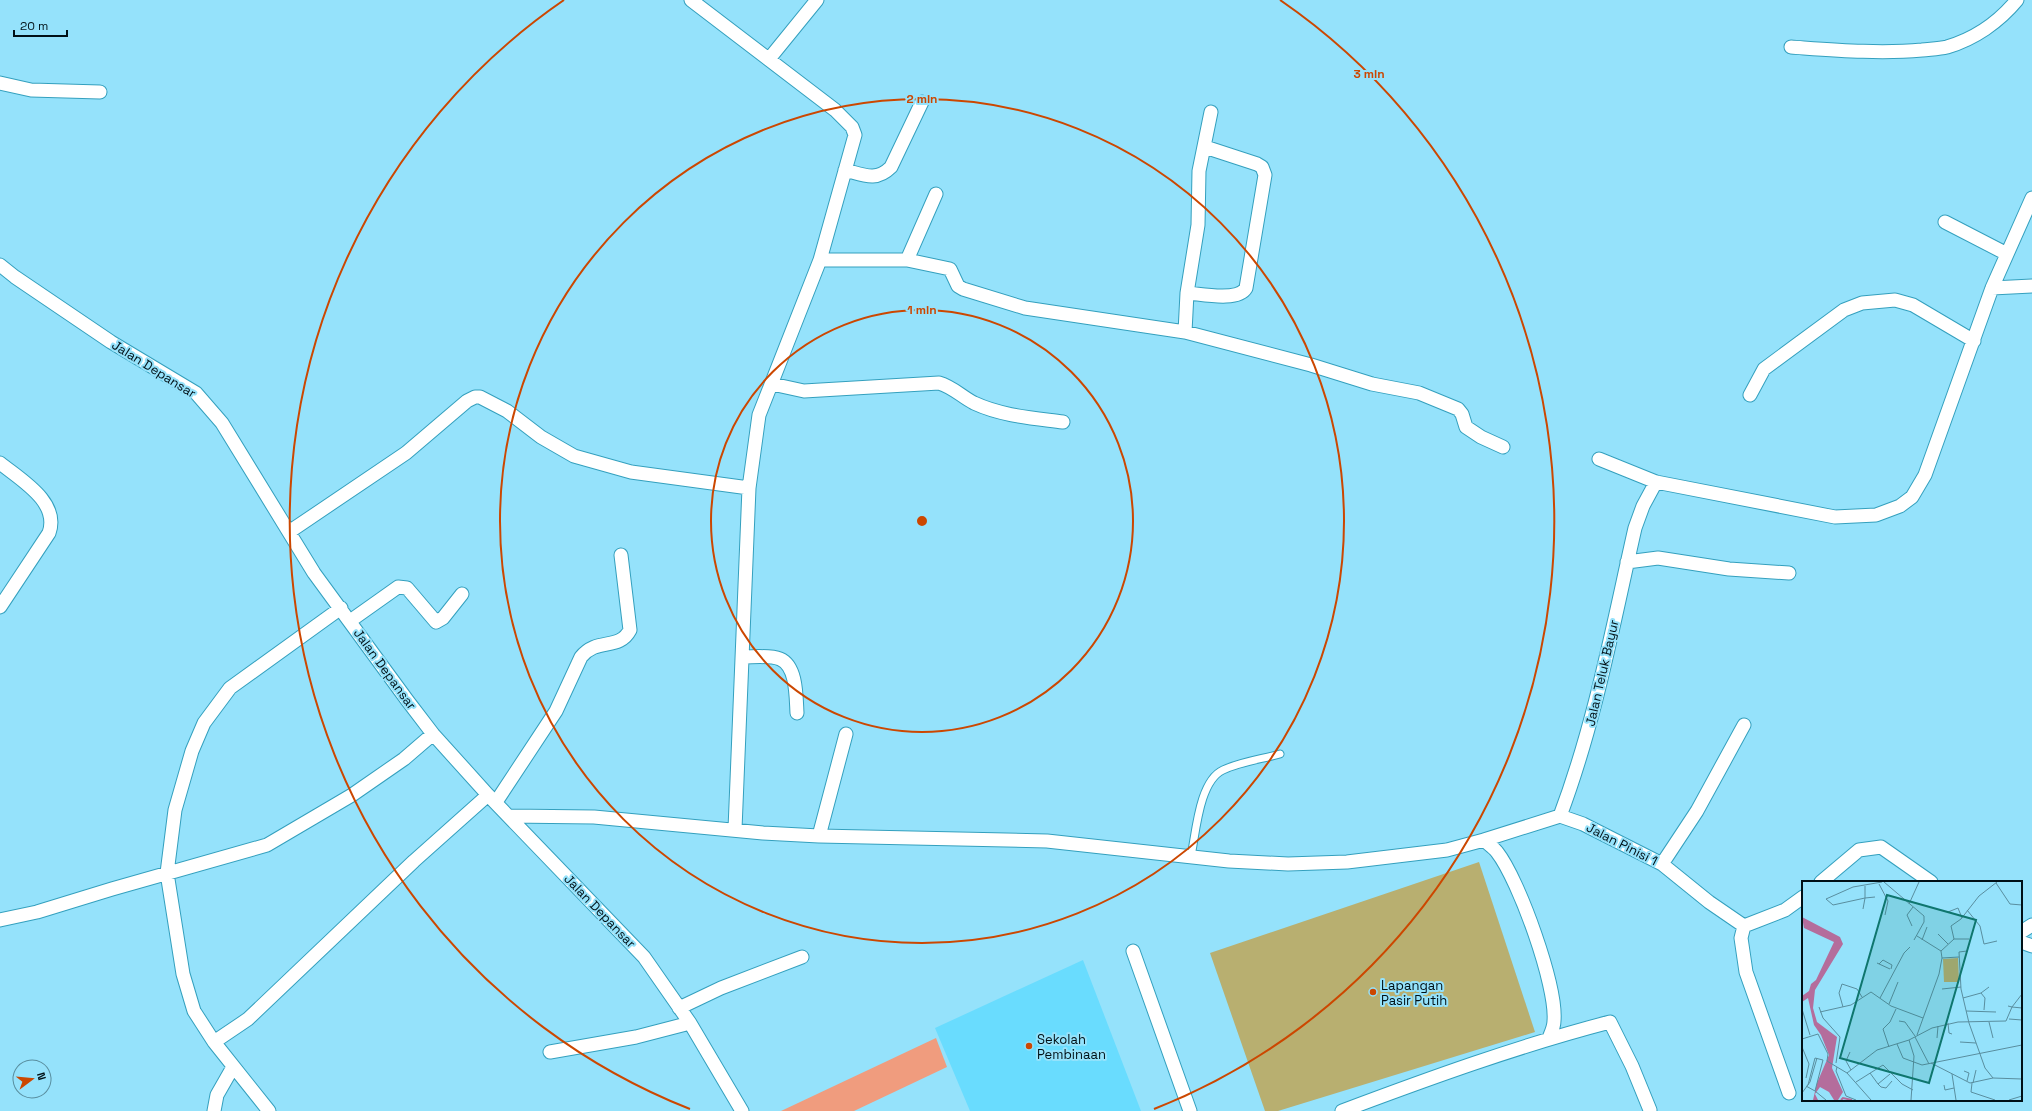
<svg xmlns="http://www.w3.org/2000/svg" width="2032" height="1111" viewBox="0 0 2032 1111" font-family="'Space Grotesk',sans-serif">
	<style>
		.built { fill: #69dcfe }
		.green { fill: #b8af70 }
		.building { fill: #f09c7e }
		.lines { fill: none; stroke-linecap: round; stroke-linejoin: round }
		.lane-casing { stroke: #34a0be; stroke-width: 9 }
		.street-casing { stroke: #34a0be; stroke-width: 15 }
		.lane { stroke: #fff; stroke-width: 7 }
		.street { stroke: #fff; stroke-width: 13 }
		.ring { fill: none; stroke: #cc4700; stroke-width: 2 }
		.poi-dot { fill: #cc4700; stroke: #95e2fb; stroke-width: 1.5 }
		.labels { text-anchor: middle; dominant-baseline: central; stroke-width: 4; stroke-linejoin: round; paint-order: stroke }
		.street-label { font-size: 13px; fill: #001016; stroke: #95e2fb }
		.poi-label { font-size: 13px; fill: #001016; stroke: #95e2fb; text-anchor: start }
		.inset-river { fill: none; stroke: #b46d9c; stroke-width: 2 }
		.inset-road { fill: none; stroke: #598e9f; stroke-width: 1 }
		.view { fill: #0f766e; fill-opacity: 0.15; stroke: #0f766e; stroke-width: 2 }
		.inset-edge { fill: none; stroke: #001016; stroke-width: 2 }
		.centre { fill: #cc4700; stroke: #95e2fb; stroke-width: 2 }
		.ring-label { font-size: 12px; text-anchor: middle; font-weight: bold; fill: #cc4700; stroke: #95e2fb; stroke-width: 4; stroke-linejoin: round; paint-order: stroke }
	</style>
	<rect width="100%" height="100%" fill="#95e2fb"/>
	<path class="built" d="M1083,960L1141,1111H970L935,1028Z"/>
	<path class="green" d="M1479,862L1535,1032L1278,1111H1265L1210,953Z"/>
	<path class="building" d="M936,1038L947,1067L854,1111H781Z"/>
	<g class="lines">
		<defs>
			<path id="lane" d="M1191,856C1196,833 1199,781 1223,770C1240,762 1262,759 1280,754"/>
			<path id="street" d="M691,0L835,110L852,127L855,135L820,260L759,415L749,488L735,829
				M1791,47C1834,50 1879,54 1922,50C1930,49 1939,49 1947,47C1974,39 1999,22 2017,0
				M769,59L817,0
				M0,83L31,90L100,92
				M845,170C864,175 876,182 891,167L922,102
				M1945,222L2007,254
				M820,260H907L950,269L958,286L963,289L1025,308L1185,332L1311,365L1372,384L1419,393L1458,409L1462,414L1466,427L1481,437L1503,447
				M907,260L936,194
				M0,265L15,277L111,342L196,393L222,423L314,573L407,700L433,734L488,795L644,957L690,1023L742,1111
				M1992,288L2032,286
				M1187,293C1202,294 1238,302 1246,288L1265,175L1262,167L1257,164L1205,147
				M1185,332L1187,293L1198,225L1199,171L1211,112
				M772,384L804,391L939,383C953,387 962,397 974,403C1002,416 1033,418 1063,422
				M1750,395L1764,369L1844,310L1862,303L1895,300L1913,305L1974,341
				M1599,459L1656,482L1835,517L1876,515L1900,506L1912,497L1925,475L1992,288L2032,198
				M0,463C21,480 60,502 49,533L0,607
				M289,532L406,453L467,401L475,397H480L507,411L541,437L574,456L631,472L749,488
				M1627,562L1658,558L1729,569L1789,573
				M350,621L398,587L407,588L436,622L443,618L462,594
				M743,657C754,657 770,655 780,659C797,666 796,697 797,713
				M496,802L556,711L581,657C597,637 619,651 630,630L621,555
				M509,816L594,817L763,833L819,836L1047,841L1229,861L1288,864L1347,862L1447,850L1484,840C1488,844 1494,848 1497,852C1519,880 1557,986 1554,1021C1554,1027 1551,1033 1549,1038
				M1560,816C1595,723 1613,625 1635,528L1643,506L1656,482
				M819,836L846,734
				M1484,840L1560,816L1583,824L1662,864L1709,902L1744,926
				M1662,864L1697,811L1744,725
				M1821,882L1859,850L1881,847L1931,882
				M0,920L37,912L112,889L267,845L352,795L404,759L433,734
				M2021,932L2032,925
				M2021,942L2032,946
				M1133,951L1190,1111
				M679,1008L721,988L802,957
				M214,1042L248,1019L414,861L488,795
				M550,1052L636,1037L690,1023
				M1789,1093L1746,972L1741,938L1744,926L1785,910L1803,897
				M214,1111L217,1095L233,1067
				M269,1111L214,1042L194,1011L183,974L167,873L175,810L192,751L204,723L230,688L341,608
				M1342,1111C1430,1078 1518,1046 1610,1022L1632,1066L1650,1110"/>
		</defs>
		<use href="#lane" class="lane-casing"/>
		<use href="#street" class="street-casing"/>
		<use href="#lane" class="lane"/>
		<use href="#street" class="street"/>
	</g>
	<g class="ring">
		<circle cx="922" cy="521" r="211"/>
		<circle cx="922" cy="521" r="422"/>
		<path d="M690 1109A632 632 0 0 1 564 0M1280 0A632 632 0 0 1 1154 1109"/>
	</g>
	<g class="poi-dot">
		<circle cx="1373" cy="992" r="4"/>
		<circle cx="1029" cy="1046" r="4"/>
	</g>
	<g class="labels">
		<g class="street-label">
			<text transform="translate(154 369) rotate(32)">Jalan Depansar</text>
			<text transform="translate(385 669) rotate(54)">Jalan Depansar</text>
			<text transform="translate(1602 673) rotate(-77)">Jalan Teluk Bayur</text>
			<text transform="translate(1622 844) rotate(27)">Jalan Pinisi 1</text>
			<text transform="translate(600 911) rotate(46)">Jalan Depansar</text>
		</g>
		<g class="poi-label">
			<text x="1381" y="985">Lapangan<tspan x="1381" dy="15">Pasir Putih</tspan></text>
			<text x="1037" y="1039">Sekolah<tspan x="1037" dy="15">Pembinaan</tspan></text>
		</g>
	</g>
	<g transform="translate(1802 881)">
		<rect width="220" height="220" fill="#95e2fb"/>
		<path d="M156,77L157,101H142L141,78Z" fill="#b8af70"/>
		<path d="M0,36L38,56L41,63L13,109L11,127L15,141L35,156L30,187L41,211L36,219H32L27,211L18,206L13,213L16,219H11L15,202L27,174L19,154L12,144L6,117L0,121V115L7,110L9,103L14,99L32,61L2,47Z" fill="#b46d9c"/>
		<path class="inset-river" d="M39,219L41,217L50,219"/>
		<path class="inset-road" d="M82,1L122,35V41L112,59M194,2L208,23L220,24M77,3L86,20L83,34M63,5V17L73,16M107,23L117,1M61,28L63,17L31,24L24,18L51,6L80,1M165,29L178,45L182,63L195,60M146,31L156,27L160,37M110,45L105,34L111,26M136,53L146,63M115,55L139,70M167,58H152L149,45L159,38L177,15L195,1M120,59L125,46M165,70L157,71L159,108L167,142L183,187L191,197L220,198M140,77L139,70L152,58M75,82L88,88M77,83L81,79L90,84L89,88M140,108L159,106M179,112L183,117L182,129M78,117L102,72L108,66M161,117L179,112L187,106M87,123L96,101M206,125L210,126L220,113M17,126L21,137L38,156L34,182M41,126L37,112L40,103L55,108L60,116M0,128L8,154M164,130L194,131M18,131L49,124L69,111L89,125L121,137M207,138L220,139M97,140L103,141L113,155M187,141L191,157M146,142L147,152L150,153M115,154L137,93L140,77L157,76M113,156L127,183M135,157L136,145M0,158L16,153L26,173L25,180L45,192L69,219M107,159L112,175L109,219M158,161L174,162M95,163L101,177L120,184L220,164M0,166L7,183L4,197M87,166L81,148L88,141L94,128M48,171L44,180L49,189M129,182L168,202L191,197M35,186L34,190L44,215L54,219M162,190L167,192L165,200M45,192L75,169L107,159L130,147L156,141L204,140L210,126L220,127M68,192L76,203L88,193M150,193L154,219M54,201L81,184L100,203L111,209M170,202L169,211L193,219M171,202L174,189M76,203L79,206L84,207L90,200M6,204L13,177L21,179M142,204L143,209L152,207M4,205L13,210L21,179M13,210L24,219M0,212L8,201L15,177M207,219L220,215"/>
		<path class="view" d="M85,14L174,39L127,202L38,177Z"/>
		<rect width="220" height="220" class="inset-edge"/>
	</g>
	<circle cx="922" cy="521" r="6" class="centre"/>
	<g class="ring-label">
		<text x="1369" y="78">3 min</text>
		<text x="922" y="103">2 min</text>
		<text x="922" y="314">1 min</text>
	</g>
	<g transform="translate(32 1079) rotate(74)"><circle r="19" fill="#95e2fb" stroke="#598e9f"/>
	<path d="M0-3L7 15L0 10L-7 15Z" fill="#cc4700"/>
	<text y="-6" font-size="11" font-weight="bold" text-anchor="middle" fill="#001016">N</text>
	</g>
	<path d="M14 30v6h53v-6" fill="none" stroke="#001016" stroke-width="2"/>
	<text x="20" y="30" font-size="12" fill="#001016" stroke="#95e2fb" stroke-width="3" paint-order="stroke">20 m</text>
</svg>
